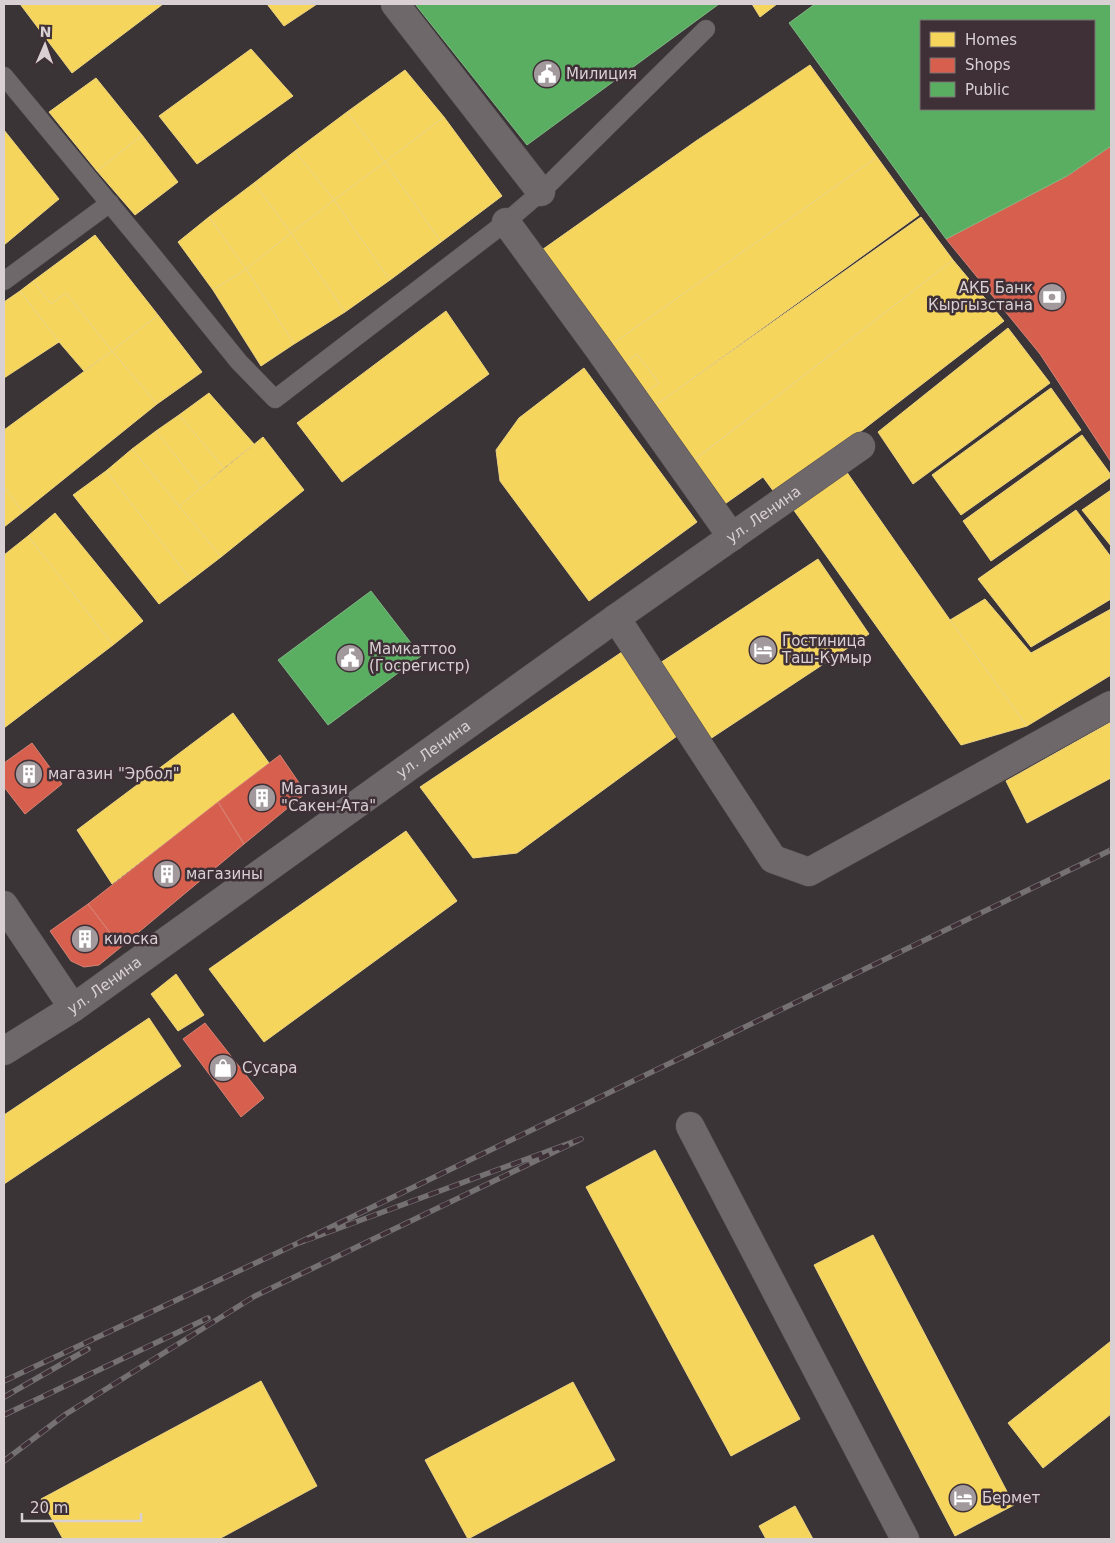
<svg xmlns="http://www.w3.org/2000/svg" width="1115" height="1543" viewBox="0 0 1115 1543" font-family="'DejaVu Sans',sans-serif">
	<style>
		.homes { fill: #f6d55c; stroke: #edd480 }
		.shops { fill: #d6604d; stroke: #d78275 }
		.public { fill: #5aae61; stroke: #80b883; fill-rule: evenodd }
		.lines { fill: none; stroke-linecap: round; stroke-linejoin: round }
		.lane-casing { stroke: #565052; stroke-width: 19 }
		.street-casing { stroke: #565052; stroke-width: 29 }
		.lane { stroke: #6e686a; stroke-width: 18 }
		.street { stroke: #6e686a; stroke-width: 28 }
		.rail-casing { stroke: #757072; stroke-width: 5.5 }
		.rail { stroke: #3e3036; stroke-width: 4; stroke-dasharray: 11; stroke-linecap: butt }
		.labels { text-anchor: middle; dominant-baseline: central; stroke-width: 5; stroke-linejoin: round; paint-order: stroke }
		.poi-label { font-size: 15px; fill: #d9d0d3; stroke: #3e3036; text-anchor: start }
		.street-label { font-size: 15px; fill: #d9d0d3; stroke: #3e3036 }
	</style>
	<rect width="100%" height="100%" fill="#3a3437"/>
	<path class="homes" d="M20,4H163L72,73Z
		M267,4H317L284,26Z
		M663,4H686L671,15Z
		M752,4H777L760,17Z
		M251,49L293,96L197,164L159,116Z
		M810,65L877,157L605,349L539,252L696,141Z
		M405,70L444,117L385,162L347,112Z
		M96,78L142,135L97,171L49,112Z
		M347,112L385,162L334,200L295,151Z
		M444,117L502,196L441,242L385,162Z
		M4,130L59,199L4,245Z
		M142,135L178,182L135,215L97,171Z
		M295,151L334,200L291,233L254,183Z
		M877,157L919,215L649,410L640,397L659,383L637,354L619,368L605,349Z
		M385,162L441,242L390,280L334,200Z
		M254,183L291,233L246,269L209,217Z
		M334,200L390,280L345,312L291,233Z
		M209,217L246,269L213,290L178,242Z
		M921,217L953,260L691,463L650,409Z
		M291,233L345,312L294,344L246,269Z
		M95,235L158,315L112,351L66,293L51,304L33,281Z
		M953,260L1004,321L777,496L763,477L722,506L690,463Z
		M246,269L294,344L261,366L213,290Z
		M33,281L51,304L66,293L112,351L84,371L59,342L20,291Z
		M20,291L59,342L4,378V302Z
		M446,311L489,374L342,482L297,423Z
		M158,315L202,372L157,404L112,351Z
		M1008,328L1050,383L913,484L878,432Z
		M112,351L157,404L23,512L4,487V430Z
		M637,354L659,383L640,397L619,368Z
		M584,368L697,522L589,601L500,481L496,450L519,418Z
		M1051,388L1081,430L961,515L932,475Z
		M209,393L254,444L224,468L179,415Z
		M179,415L224,468L201,488L156,431Z
		M156,431L201,488L179,506L132,449Z
		M1082,435L1111,475V477L991,561L963,521Z
		M263,437L304,490L221,557L179,506Z
		M132,449L221,557L191,580L106,471Z
		M106,471L191,580L159,604L73,495Z
		M846,471L950,620L1027,726L961,745L793,509Z
		M4,487L23,512L4,527Z
		M1111,490V546L1082,510Z
		M1076,510L1111,557V599L1031,647L978,579Z
		M55,513L143,621L113,645L28,536Z
		M28,536L113,645L4,728V555Z
		M818,559L869,634L707,741L657,665Z
		M985,599L1031,653L1111,609V675L1027,726L950,620Z
		M622,652L677,736L517,853L473,858L420,787Z
		M233,713L269,763L112,884L77,830Z
		M1111,722V778L1027,823L1006,781Z
		M406,831L457,901L264,1042L209,969Z
		M176,974L204,1015L178,1031L151,994Z
		M149,1018L181,1066L4,1184V1115Z
		M655,1150L800,1419L731,1456L586,1187Z
		M873,1235L1014,1505L955,1536L814,1265Z
		M1111,1341V1414L1043,1468L1008,1423Z
		M261,1381L317,1486L219,1539H63L41,1499Z
		M573,1382L615,1460L468,1539L425,1460Z
		M795,1506L813,1539H766L759,1526Z"/>
	<path class="shops" d="M1111,146V462L1040,354L946,239L1067,176Z
		M32,743L62,784L25,814L4,787V763Z
		M280,755L306,793L244,844L218,802Z
		M218,802L244,844L121,947L88,904Z
		M88,904L121,947L99,965L84,967L71,961L50,931Z
		M205,1023L264,1098L241,1117L183,1039Z"/>
	<path class="public" d="M415,4H719L527,145Z
		M815,4H1111V146L1067,176L946,239L789,23ZM921,21H1094V109H921Z
		M371,591L421,656L328,725L278,660Z"/>
	<g class="lines">
		<defs>
			<path id="lane" d="M4,76L149,251L239,362L275,399L506,222L541,192L706,29
				M4,281L110,203"/>
			<g id="street">
				<path d="M395,4L541,192"/>
				<path d="M506,222L598,348L732,537"/>
				<path d="M616,618L773,859L809,872L1111,705"/>
				<path d="M4,905L73,1008"/>
				<path id="s1" d="M4,1051L73,1008L616,618L861,446"/>
				<path d="M690,1126L905,1539"/>
			</g>
		</defs>
		<use href="#lane" class="lane-casing"/>
		<use href="#street" class="street-casing"/>
		<use href="#lane" class="lane"/>
		<use href="#street" class="street"/>
		<defs>
			<path id="rail" d="M4,1381L296,1244
				M4,1397L88,1349
				M4,1415L208,1318
				M4,1461L66,1414L255,1296L581,1139L296,1244L1111,850"/>
		</defs>
		<use href="#rail" class="rail-casing"/>
		<use href="#rail" class="rail"/>
	</g>
	<defs>
		<symbol id="civic-disc" viewBox="-11 -11 22 22"><circle r="9.5" fill="#a1999c" stroke="#3e3036"/><path d="M-.6-6.5H3V-4.5H.6V-3L4-1V1h2V6H-6V1h2V-1L-.6-3ZM-1.2 2.5V6h2.4V2.5Z" fill="#fff"/></symbol>
		<symbol id="bank-disc" viewBox="-11 -11 22 22"><circle r="9.5" fill="#a1999c" stroke="#3e3036"/><path d="M-6-4H6V4H-6ZM0-2.3a2.3 2.3 0 1 0 0 4.6a2.3 2.3 0 1 0 0-4.6Z" fill="#fff"/></symbol>
		<symbol id="hotel-disc" viewBox="-11 -11 22 22"><circle r="9.5" fill="#a1999c" stroke="#3e3036"/><path d="M-6-4.5h1.5V1H6V5H4.5V3h-9V5H-6ZM-4 0a1.8 1.8 0 1 1 3.6 0ZM.5 0V-2.5h3Q6-2.5 6 0Z" fill="#fff"/></symbol>
		<symbol id="building-disc" viewBox="-11 -11 22 22"><circle r="9.5" fill="#a1999c" stroke="#3e3036"/><path d="M-4-6H4V6H1V3H-1V6H-4ZM-2.5-4.3h1.7v1.8h-1.7ZM.8-4.3h1.7v1.8H.8ZM-2.5-1h1.7V.8h-1.7ZM.8-1h1.7V.8H.8Z" fill="#fff"/></symbol>
		<symbol id="shop-disc" viewBox="-11 -11 22 22"><circle r="9.5" fill="#a1999c" stroke="#3e3036"/><path d="M-5-2.5h2.3a2.7 3.5 0 0 1 5.4 0H5L5.5 6h-11ZM-1.5-2.5h3a1.5 2.3 0 0 0-3 0Z" fill="#fff"/></symbol>
	</defs>
	<g fill-rule="evenodd">
		<use href="#civic-disc" x="531" y="58" width="32" height="32"/>
		<use href="#bank-disc" x="1036" y="281" width="32" height="32"/>
		<use href="#hotel-disc" x="747" y="634" width="32" height="32"/>
		<use href="#civic-disc" x="334" y="642" width="32" height="32"/>
		<use href="#building-disc" x="13" y="758" width="32" height="32"/>
		<use href="#building-disc" x="246" y="782" width="32" height="32"/>
		<use href="#building-disc" x="151" y="858" width="32" height="32"/>
		<use href="#building-disc" x="69" y="923" width="32" height="32"/>
		<use href="#shop-disc" x="207" y="1052" width="32" height="32"/>
		<use href="#hotel-disc" x="947" y="1482" width="32" height="32"/>
	</g>
	<g class="labels">
		<g class="poi-label">
			<text x="566" y="74">Милиция</text>
			<text x="1033" y="288" text-anchor="end">АКБ Банк<tspan x="1033" dy="17">Кыргызстана</tspan></text>
			<text x="782" y="641">Гостиница<tspan x="782" dy="17">Таш-Кумыр</tspan></text>
			<text x="369" y="649">Мамкаттоо<tspan x="369" dy="17">(Госрегистр)</tspan></text>
			<text x="48" y="774">магазин "Эрбол"</text>
			<text x="281" y="789">Магазин<tspan x="281" dy="17">"Сакен-Ата"</tspan></text>
			<text x="186" y="874">магазины</text>
			<text x="104" y="939">киоска</text>
			<text x="242" y="1068">Сусара</text>
			<text x="982" y="1498">Бермет</text>
		</g>
		<g class="street-label">
			<text stroke="none"><textPath href="#s1" startOffset="930">ул. Ленина</textPath></text>
			<text stroke="none"><textPath href="#s1" startOffset="525">ул. Ленина</textPath></text>
			<text stroke="none"><textPath href="#s1" startOffset="120">ул. Ленина</textPath></text>
		</g>
	</g>
	<rect width="1115" height="1543" fill="none" stroke="#d9d0d3" stroke-width="10"/>
	<rect x="920" y="20" width="175" height="90" fill="#3e3036" stroke="#7c7075"/>
	<rect x="930" y="32" width="25" height="15" fill="#f6d55c" stroke="#7c7075"/>
	<text x="965" y="45" font-size="15" fill="#d9d0d3">Homes</text>
	<rect x="930" y="58" width="25" height="15" fill="#d6604d" stroke="#7c7075"/>
	<text x="965" y="70" font-size="15" fill="#d9d0d3">Shops</text>
	<rect x="930" y="82" width="25" height="15" fill="#5aae61" stroke="#7c7075"/>
	<text x="965" y="95" font-size="15" fill="#d9d0d3">Public</text>
	<g transform="translate(45 45) rotate(2)" stroke="#3e3036" stroke-width="4" paint-order="stroke">
	<path d="M0-4L9 19L0 12L-9 19Z" fill="#d9d0d3"/>
	<text y="-8" font-size="14" font-weight="bold" text-anchor="middle" fill="#d9d0d3">N</text>
	</g>
	<path d="M22 1513v8h119v-8" fill="none" stroke="#d9d0d3" stroke-width="2.5"/>
	<text x="30" y="1513" font-size="15" fill="#d9d0d3" stroke="#3e3036" stroke-width="4" paint-order="stroke">20 m</text>
</svg>
